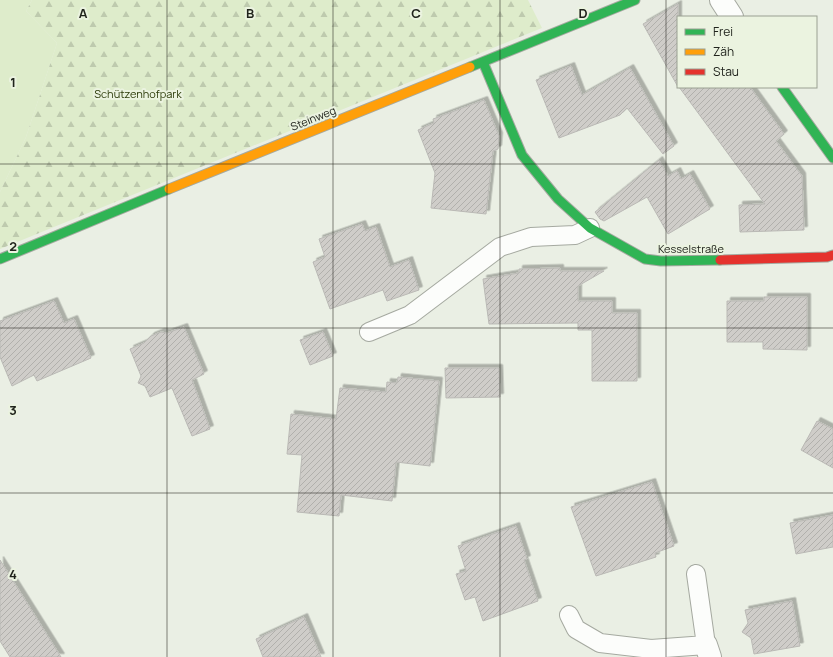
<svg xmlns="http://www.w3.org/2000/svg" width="833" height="657" viewBox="0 0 833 657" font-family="Manrope,sans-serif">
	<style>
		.green { fill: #deeccb }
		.forest { fill: url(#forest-firs) }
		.building { fill: url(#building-hatch); stroke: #bab9b5; filter: url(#shadow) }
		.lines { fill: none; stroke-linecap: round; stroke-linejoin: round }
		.lane-casing { stroke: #a5a9a0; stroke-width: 20 }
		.street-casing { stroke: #a5a9a0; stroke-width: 24 }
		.fast-casing { stroke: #a5a9a0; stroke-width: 11 }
		.slow-casing { stroke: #a5a9a0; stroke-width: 11 }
		.jam-casing { stroke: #a5a9a0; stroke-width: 11 }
		.lane { stroke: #fcfdfb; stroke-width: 18 }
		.street { stroke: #fcfdfb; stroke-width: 22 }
		.fast { stroke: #30b455; stroke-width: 9 }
		.slow { stroke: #ff9f0a; stroke-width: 9 }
		.jam { stroke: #e5322d; stroke-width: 9 }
		.grid { fill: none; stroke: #20231c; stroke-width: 1; stroke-opacity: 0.55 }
		.labels { text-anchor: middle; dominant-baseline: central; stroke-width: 4; stroke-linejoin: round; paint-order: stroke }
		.park-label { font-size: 11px; fill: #2c3b09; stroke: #ebf3e0 }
		.street-label { font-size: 11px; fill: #20231c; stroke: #ebf3e0 }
		.grid-label { font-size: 13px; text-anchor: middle; font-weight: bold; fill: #20231c; stroke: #ebf3e0; stroke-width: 4; stroke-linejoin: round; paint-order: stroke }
	</style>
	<defs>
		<pattern id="forest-firs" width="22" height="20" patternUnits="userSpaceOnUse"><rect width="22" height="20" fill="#deeccb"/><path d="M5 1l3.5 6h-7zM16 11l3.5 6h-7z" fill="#becaae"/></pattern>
		<pattern id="building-hatch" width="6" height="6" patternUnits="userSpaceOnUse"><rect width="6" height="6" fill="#cfcdc9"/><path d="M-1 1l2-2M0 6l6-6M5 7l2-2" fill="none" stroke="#b1b0ac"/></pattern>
		<filter id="shadow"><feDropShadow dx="3.5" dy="-3.5" stdDeviation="0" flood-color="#0004"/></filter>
	</defs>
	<rect width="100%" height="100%" fill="#eaefe4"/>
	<path class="green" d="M0,0H32L26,11L57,43L26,137L0,192Z"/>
	<path class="forest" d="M32,0H528L542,28L0,249V192L26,137L57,43L26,11Z"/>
	<path class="building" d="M678,4V87L643,24Z
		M571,66L582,95L630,68L674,146L663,154L627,108L620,115L559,138L536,80Z
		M679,87H750L784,134L776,141L802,176L804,230L740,232L739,205L765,204Z
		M484,100L499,136L498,149L493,151L486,214L431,208L435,173L418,130L434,123L433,119Z
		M659,160L668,176L677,171L681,179L690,174L710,209L668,234L647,197L604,221L600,219L595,212Z
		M362,224L365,231L376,227L390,267L409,260L419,290L387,301L383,290L330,309L313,262L325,257L319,239Z
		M560,268V271H604L578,286V301H612V313H637V381H592V330H578V323L489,324L483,279L519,273V269Z
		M764,297H807V350L763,349V342H727V301H764Z
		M54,301L64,323L74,319L91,358L37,381L34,375L12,386L0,357V321Z
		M184,327L204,374L192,380L210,429L192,436L172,388L150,397L145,386L138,383L141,376L130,349L144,343L151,336L161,332L167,333Z
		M323,332L333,356L310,365L300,340Z
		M445,368H499L500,397L446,398Z
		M398,377L439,381L430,466L396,462L392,501L341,495L339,516L297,512L302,455L287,454L291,414L336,419L340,388L386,392L387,382L397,383Z
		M817,421L833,429V468L801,450Z
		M652,482L674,546L655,553L656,557L596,576L571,507Z
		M833,515V547L796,554L790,523Z
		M516,526L527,559L524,560L538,601L483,621L475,597L465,600L456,574L466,571L458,546Z
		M0,560L61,657H10L0,641Z
		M792,601L800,646L754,654L751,638L742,632L748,623L745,610Z
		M304,617L321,657H263L256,639Z"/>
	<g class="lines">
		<defs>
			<path id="lane" d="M369,332L410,315L500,247L531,237L575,235L590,228
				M569,615L576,629L600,643L651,649L706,645L696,574"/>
			<path id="street" d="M721,0L732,17
				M706,645L710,657"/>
			<path id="fast" d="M483,62L522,155L558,199L590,228L645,259L661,261L720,260
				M470,67L635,0
				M782,87L833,158
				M0,259L169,189"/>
			<path id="slow" d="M169,189L470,67"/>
			<path id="jam" d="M720,260L827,257L833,255"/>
		</defs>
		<use href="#lane" class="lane-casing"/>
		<use href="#street" class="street-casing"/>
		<use href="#fast" class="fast-casing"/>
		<use href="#slow" class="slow-casing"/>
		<use href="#jam" class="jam-casing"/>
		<use href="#lane" class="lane"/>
		<use href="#street" class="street"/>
		<use href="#fast" class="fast"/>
		<use href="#slow" class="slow"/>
		<use href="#jam" class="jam"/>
	</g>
	<path class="grid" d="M167,0V657M333,0V657M500,0V657M666,0V657M0,164H833M0,328H833M0,493H833"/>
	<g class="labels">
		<g class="park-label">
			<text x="138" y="93">Schützenhofpark</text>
		</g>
		<g class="street-label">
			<text transform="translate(313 118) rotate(-22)">Steinweg</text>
			<text x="691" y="248">Kesselstraße</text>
		</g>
	</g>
	<g class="grid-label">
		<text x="83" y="18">A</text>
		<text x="250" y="18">B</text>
		<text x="416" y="18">C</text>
		<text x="583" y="18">D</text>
		<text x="13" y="87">1</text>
		<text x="13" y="251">2</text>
		<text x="13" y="415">3</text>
		<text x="13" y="579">4</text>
	</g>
	<rect x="677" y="16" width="140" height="72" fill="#ebf3e0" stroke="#9aa092"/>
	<rect x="685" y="29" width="20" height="6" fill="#30b455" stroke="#9aa092"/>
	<text x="713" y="36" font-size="12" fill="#20231c">Frei</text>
	<rect x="685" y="49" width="20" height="6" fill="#ff9f0a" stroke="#9aa092"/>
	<text x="713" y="56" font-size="12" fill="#20231c">Zäh</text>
	<rect x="685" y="69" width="20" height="6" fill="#e5322d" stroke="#9aa092"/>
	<text x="713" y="76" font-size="12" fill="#20231c">Stau</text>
</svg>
